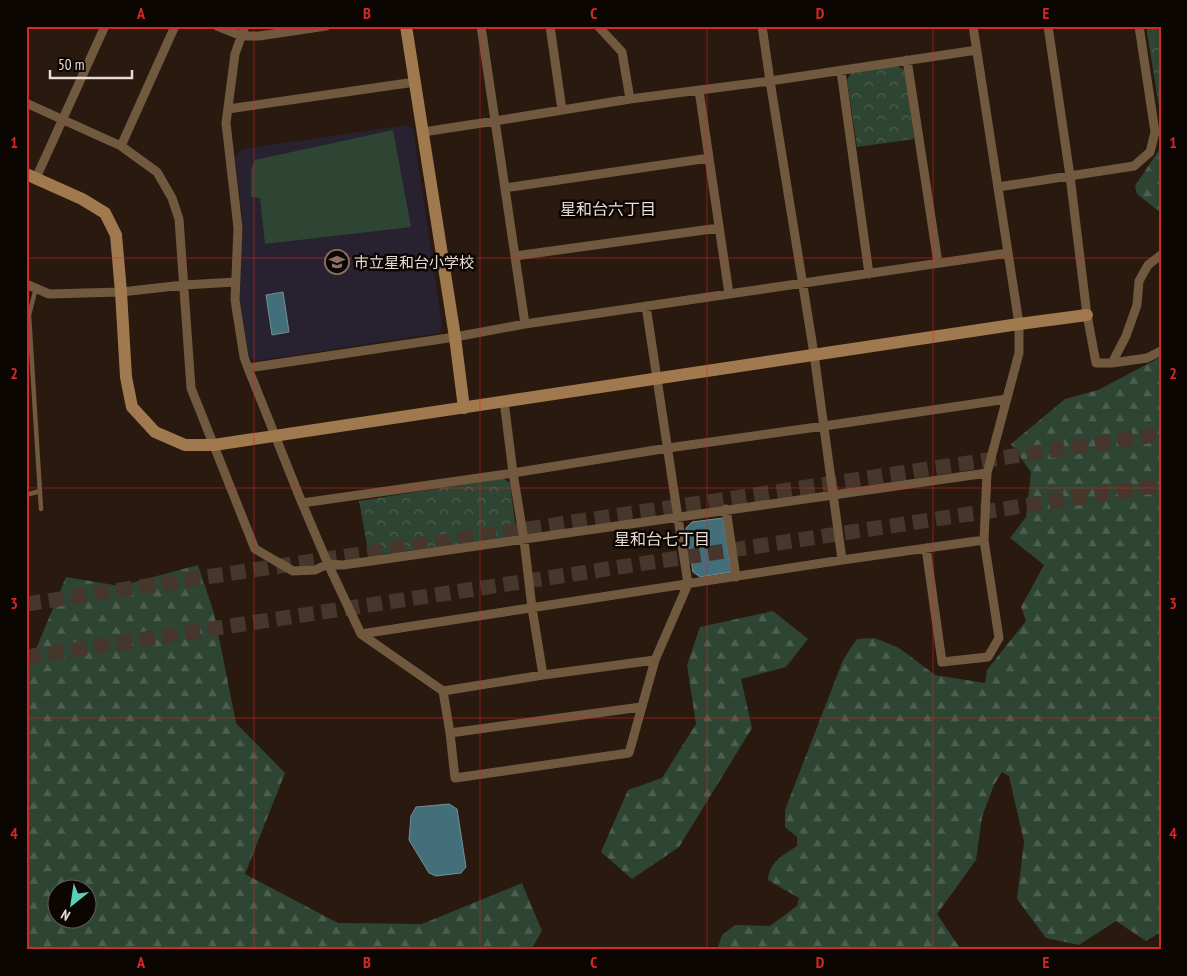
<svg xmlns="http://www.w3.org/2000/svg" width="1187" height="976" viewBox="0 0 1187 976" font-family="'PT Sans Narrow','Noto Sans JP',sans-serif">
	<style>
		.education { fill: #272130 }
		.forest { fill: url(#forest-firs); fill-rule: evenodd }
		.park { fill: url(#park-crowns) }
		.pitch { fill: #2e4534 }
		.water { fill: #426f7a; stroke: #748f95 }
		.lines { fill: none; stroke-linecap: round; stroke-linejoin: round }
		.highway-tunnel { stroke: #46362c; stroke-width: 15; stroke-dasharray: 15 8; stroke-linecap: butt }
		.lane { stroke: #70593e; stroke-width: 4.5 }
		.street { stroke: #70593e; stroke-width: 9 }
		.secondary { stroke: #a07a4e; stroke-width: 12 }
		.grid { fill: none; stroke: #d62828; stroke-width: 1; stroke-opacity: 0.55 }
		.labels { text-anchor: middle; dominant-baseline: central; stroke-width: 5; stroke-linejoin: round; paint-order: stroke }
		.poi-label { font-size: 15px; fill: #e7dbd4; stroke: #0c0603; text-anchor: start }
		.neighbourhood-label { font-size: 16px; fill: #e7dbd4; stroke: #0c0603 }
		.neatline { fill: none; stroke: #d62828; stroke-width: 2 }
		.grid-label { font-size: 16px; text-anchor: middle; font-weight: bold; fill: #d62828 }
	</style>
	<defs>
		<pattern id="forest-firs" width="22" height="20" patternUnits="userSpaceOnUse" patternTransform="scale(1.25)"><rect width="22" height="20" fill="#2e4534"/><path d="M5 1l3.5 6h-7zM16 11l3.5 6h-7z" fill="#4c5f50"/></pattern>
		<pattern id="park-crowns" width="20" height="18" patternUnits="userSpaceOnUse" patternTransform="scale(1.25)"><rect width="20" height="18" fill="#2e4534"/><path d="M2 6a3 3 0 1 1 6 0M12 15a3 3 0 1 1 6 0" fill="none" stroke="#4c5f50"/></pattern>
	</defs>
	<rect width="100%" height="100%" fill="#29190e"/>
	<path class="education" d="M405,125L413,128L442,324L439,333L257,361L249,357L239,298L243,226L235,157L242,149Z"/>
	<path class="forest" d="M1161,149V213L1137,194L1135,186L1159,150Z
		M1161,357V932L1146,941L1116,921L1079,945L1046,938L1017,899L1024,842L1009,776L1002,772L994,785L982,817L976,860L937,914L961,950H717L722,935L735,925L770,926L797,906L799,898L768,880C770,861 782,856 797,846V837L785,827V810L843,660L852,646L857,639L875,638L899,648L935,675L985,683L987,670L1026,621L1021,607L1044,565L1010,538L1026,517L1031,472L1011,444L1065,399L1098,390Z
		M198,565L214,613L236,723L285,773L245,874L338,923L422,924L522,883L542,931L531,950H26V673L66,577L120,586ZM58,888H88V918H58Z
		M773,611L808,639L786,667L741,679L752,728L679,847L632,879L601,852L628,790L662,778L696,724L687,665L700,627Z"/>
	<path class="park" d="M1146,26H1161V119Z
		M897,66L905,70L914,139L857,147L847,80L851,73Z
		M503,478L510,483L516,530L513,537L369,556L359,501Z"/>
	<path class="pitch" d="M393,130L411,227L265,244L260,198L251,197V170L255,160Z"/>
	<path class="water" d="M283,292L289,332L272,335L266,295Z
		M723,518L731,572L700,577L693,572L686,528L692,522Z
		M449,804L457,809L466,867L461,873L436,876L429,873L409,840L411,816L416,807Z"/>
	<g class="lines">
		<path class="highway-tunnel" d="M26,604L1161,434
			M26,657L1161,485"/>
		<path class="lane" d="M36,288L29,315L41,509
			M26,495L40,491"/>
		<path class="street" d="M217,26L242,36H259L326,26
			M245,26L235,54L226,123L238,228L235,300L244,357L248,368L302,503L328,564L361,634L443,691L450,733L455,778L629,753L655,660L688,584L646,306
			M481,26L525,324
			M550,26L562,110
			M598,26L622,52L630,99
			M762,26L770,81L814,354L842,560
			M1048,26L1070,176L1087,315L1096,363H1112L1147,358L1161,351
			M907,60L938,263
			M841,71L869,274
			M699,90L729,294
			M26,103L121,146L157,172L172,198L179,219L191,388L255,549L293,571L315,570L328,564L343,565C558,535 773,502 987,473
			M228,109L415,82
			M423,132L495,121L630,99L770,81L977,50
			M121,146L175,26
			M36,178L105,26
			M998,187L1134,166L1150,152L1155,132L1139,26
			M505,188L709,158
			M515,256L719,228
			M26,284L49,294L121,292L184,285L235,282
			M1112,363L1126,336L1137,305L1139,281L1148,265L1161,255
			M248,368L455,337L525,324L1008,253
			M504,401L513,473L524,540L532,608L543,675
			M302,503L513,473L668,448L824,426L1007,399
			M726,509L736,577
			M926,548L942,662L988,657L999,638L984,540L987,473L1019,353V324L973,26
			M361,634L842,560L984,540
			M443,691L543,675L655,660
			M450,733L641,707"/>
		<path class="secondary" d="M406,26L455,337L464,408
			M26,174L82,199L105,213L116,235L121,292L126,377L132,407L155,432L185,445H214L1019,324L1087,315"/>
	</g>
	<path class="grid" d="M254,26V950M480,26V950M707,26V950M933,26V950M26,258H1161M26,488H1161M26,718H1161"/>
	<defs>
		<symbol id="school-ring" viewBox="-11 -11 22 22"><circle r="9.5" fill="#0c0603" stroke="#8d6e63" stroke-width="1.5"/><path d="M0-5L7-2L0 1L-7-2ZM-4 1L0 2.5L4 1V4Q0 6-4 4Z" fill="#8d6e63"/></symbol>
	</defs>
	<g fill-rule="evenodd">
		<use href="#school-ring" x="323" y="248" width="28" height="28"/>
	</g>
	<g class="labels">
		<g class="poi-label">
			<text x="354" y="262">市立星和台小学校</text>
		</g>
		<g class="neighbourhood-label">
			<text x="608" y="209">星和台六丁目</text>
			<text x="662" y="539">星和台七丁目</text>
		</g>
	</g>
	<rect width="1187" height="976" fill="none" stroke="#0c0603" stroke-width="55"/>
	<g transform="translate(72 904) rotate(210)"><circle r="24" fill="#0c0603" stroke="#645b57"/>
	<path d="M0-4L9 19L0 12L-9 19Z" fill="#5acebc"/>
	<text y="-8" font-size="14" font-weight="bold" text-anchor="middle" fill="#e7dbd4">N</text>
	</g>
	<path d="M50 70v8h82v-8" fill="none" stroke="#e7dbd4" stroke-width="2.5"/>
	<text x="58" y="70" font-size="15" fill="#e7dbd4" stroke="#0c0603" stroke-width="4" paint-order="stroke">50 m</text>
	<rect x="28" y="28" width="1132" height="920" class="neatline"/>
	<g class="grid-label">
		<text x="141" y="19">A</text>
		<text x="367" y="19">B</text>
		<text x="594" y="19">C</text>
		<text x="820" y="19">D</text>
		<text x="1046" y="19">E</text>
		<text x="14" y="148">1</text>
		<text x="1173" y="148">1</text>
		<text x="14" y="379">2</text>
		<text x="1173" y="379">2</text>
		<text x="14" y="609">3</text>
		<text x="1173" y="609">3</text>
		<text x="14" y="839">4</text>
		<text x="1173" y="839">4</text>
		<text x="141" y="968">A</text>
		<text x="367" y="968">B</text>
		<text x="594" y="968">C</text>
		<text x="820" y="968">D</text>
		<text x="1046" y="968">E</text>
	</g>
</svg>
